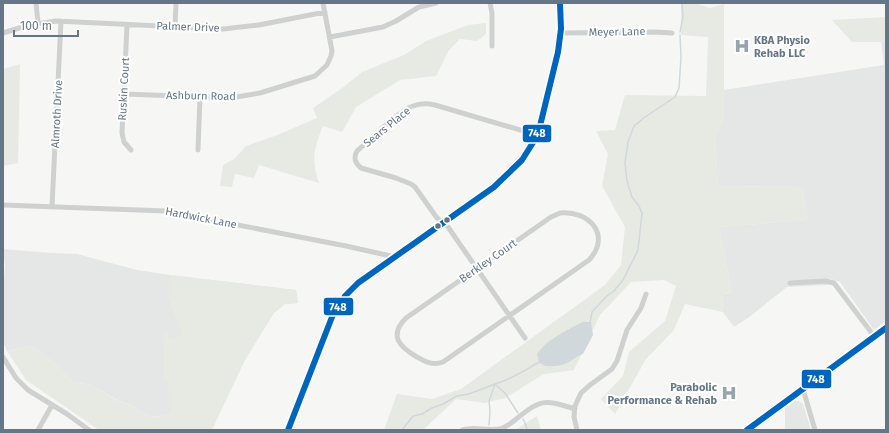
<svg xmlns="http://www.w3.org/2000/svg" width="889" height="433" viewBox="0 0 889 433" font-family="'Fira Sans',sans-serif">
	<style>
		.built { fill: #e5e6e6 }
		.green { fill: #e6eae3 }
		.water { fill: #d0d8db }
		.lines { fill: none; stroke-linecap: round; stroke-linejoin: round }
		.stream { stroke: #d0d8db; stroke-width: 1.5 }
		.minor { stroke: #cfd1d1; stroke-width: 5 }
		.major { stroke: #e2e2e3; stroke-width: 6 }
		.bus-1-casing { stroke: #fff; stroke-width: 9 }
		.bus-1 { stroke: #0065bd; stroke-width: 6 }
		.bus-dot { fill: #647687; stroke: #fff; stroke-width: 1.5 }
		.labels { text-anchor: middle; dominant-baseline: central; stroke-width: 4; stroke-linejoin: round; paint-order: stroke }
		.street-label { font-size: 11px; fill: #647687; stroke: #fff }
		.poi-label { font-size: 11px; font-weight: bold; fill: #647687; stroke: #fff; text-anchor: start }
		.line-badge { stroke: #fff; stroke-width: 1.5 }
		.badge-label { font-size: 11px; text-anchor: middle; font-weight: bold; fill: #fff }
	</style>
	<rect width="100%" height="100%" fill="#f6f6f5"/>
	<path class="built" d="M881,42H886V321L874,330L840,282L828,278L829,285L787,287L748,318L734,327L723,312L722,294L732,293L719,227L808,220L802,187L718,186L715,136L724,117V90L884,65Z
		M3,249L51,253L77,254L137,270L170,275L296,290L298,303L285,304L274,313L246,358L171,413L157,417L150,416L141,412L131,405L117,400L91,385L73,382L56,364L31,346L7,351L3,342V297L5,265Z
		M795,401H799L803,404L811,430H785V408Z"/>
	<path class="green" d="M681,3H694L710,8L724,4V117L715,136L718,186L802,187L808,220L719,227L732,293L722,294L723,312L685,304L674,330L646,359L615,414L601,399L623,376L629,352L665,321L676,286L664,280L631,282L600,315L574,370L544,374L505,398L485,403L456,399L423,430H384L397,394L432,399L461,389L605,285L621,265L625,227L602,186L608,154L596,131L615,130L625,95L706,96L708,37L681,35Z
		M886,17V42H852L832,20Z
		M486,23V34L477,41L460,39L449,50L436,76L400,80L356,107L342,132L323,126C314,148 311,160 319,183L259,165L254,178L235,174L232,187L220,186L223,165L234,159L246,146L280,134L317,118L313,108L345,86L362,72L404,55L426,41L468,25Z
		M20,64L18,163L3,166V69Z
		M170,275L296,290L298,303L285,304L273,313L246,358L212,430H99L26,380L7,351L31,346L56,364L73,382L91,385L116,400L131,405L141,412L150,416L157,417L171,413L168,383L164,380V339L162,334L168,332L170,339L182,334L168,297Z
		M537,416L541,430H515Z"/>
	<path class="water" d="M583,322H591L593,335L583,354C577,356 574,359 569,362C562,366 553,367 545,366L539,362L537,354C547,339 567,330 583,322Z"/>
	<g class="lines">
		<path class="stream" d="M680,32L683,16L682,3
			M590,323L592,312L607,296L614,291L623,280L638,250L642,213L639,206L632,197L627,181L625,163L628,142L634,126L645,117L675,97L679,88L681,57L680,35
			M523,419L526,425L527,430
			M489,425L490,411L489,401L495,384C512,379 525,370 541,361
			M402,430L413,416L422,414L432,408L443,404L457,396L469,394L495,384L505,393L518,413"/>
		<path class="minor" d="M36,3L38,23
			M490,3L492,13V46
			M127,25L122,133L124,142L131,150
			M175,27L176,3
			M3,33L29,25L56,21L223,29L259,25L325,12
			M561,33L655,32L672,33
			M330,37L383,27L396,21L419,7L436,3
			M124,94L230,98L260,93L315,76L327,65L331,56L332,51L323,3
			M198,150L200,97
			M3,205L166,211L346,246L395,257
			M52,206L61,21
			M560,213C589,210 612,235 589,260L443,362C433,366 426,362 417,357C400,347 388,336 406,318L551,217Z
			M790,283L826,281L834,283L874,336
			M525,338L448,227L437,218L415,187L411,184L396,178L361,168C355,163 353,158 357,151C370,140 398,111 413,106C420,103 427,103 435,105L537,135
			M3,357L16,378L28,390L67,414L89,430
			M803,389L815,430
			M38,430L52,405
			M462,430C474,426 486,431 499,429C505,428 510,424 515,420C541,399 543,399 575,409
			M577,430L574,417L575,406L581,393L590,385L612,369L617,361L627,330L641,308L646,294"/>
		<path class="major" d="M288,430L332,317L345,296L358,283L494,187L518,165L522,160L534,141L540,126L558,52L561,29L560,3
			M747,430L886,328"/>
		<defs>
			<path id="bus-1" d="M288,430L332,317L345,296L358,283L494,187L522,160L534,141L540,126L558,52L561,29L560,3
				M747,430L886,328"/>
		</defs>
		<use href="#bus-1" class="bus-1-casing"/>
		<use href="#bus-1" class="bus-1"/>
	</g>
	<defs>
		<symbol id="hospital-bare" viewBox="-9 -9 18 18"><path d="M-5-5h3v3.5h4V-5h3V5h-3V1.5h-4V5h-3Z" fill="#97a3ae" stroke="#fff" stroke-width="2.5" paint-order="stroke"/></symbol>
	</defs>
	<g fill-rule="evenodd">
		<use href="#hospital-bare" x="731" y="35" width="22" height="22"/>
		<use href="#hospital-bare" x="718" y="382" width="22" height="22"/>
	</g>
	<g class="bus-dot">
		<circle cx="447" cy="220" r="3.5"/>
		<circle cx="438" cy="226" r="3.5"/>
	</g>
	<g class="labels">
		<g class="street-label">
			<text transform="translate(188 27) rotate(2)">Palmer Drive</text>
			<text transform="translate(617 32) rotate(-1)">Meyer Lane</text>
			<text transform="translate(124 89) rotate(-87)">Ruskin Court</text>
			<text transform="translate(201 96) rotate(1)">Ashburn Road</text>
			<text transform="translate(57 114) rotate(-87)">Almroth Drive</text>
			<text transform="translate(387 127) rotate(-39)">Sears Place</text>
			<text transform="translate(201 218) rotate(11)">Hardwick Lane</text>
			<text transform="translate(488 261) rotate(-35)">Berkley Court</text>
		</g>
		<g class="poi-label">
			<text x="754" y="40">KBA Physio<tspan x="754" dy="13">Rehab LLC</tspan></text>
			<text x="717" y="387" text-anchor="end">Parabolic<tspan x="717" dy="13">Performance &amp; Rehab</tspan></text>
		</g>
	</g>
	<g class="line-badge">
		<rect x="522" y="124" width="30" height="19" rx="4" fill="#0065bd"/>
		<rect x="323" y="297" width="31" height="19" rx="4" fill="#0065bd"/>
		<rect x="801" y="369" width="31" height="20" rx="4" fill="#0065bd"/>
	</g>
	<g class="badge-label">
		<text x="537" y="137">748</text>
		<text x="338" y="311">748</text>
		<text x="816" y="383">748</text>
	</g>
	<rect width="889" height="433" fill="none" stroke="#647687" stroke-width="8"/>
	<path d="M14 30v6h64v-6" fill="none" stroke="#647687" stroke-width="2"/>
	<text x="20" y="30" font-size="12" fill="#647687" stroke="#ffffff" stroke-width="3" paint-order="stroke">100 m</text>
</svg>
